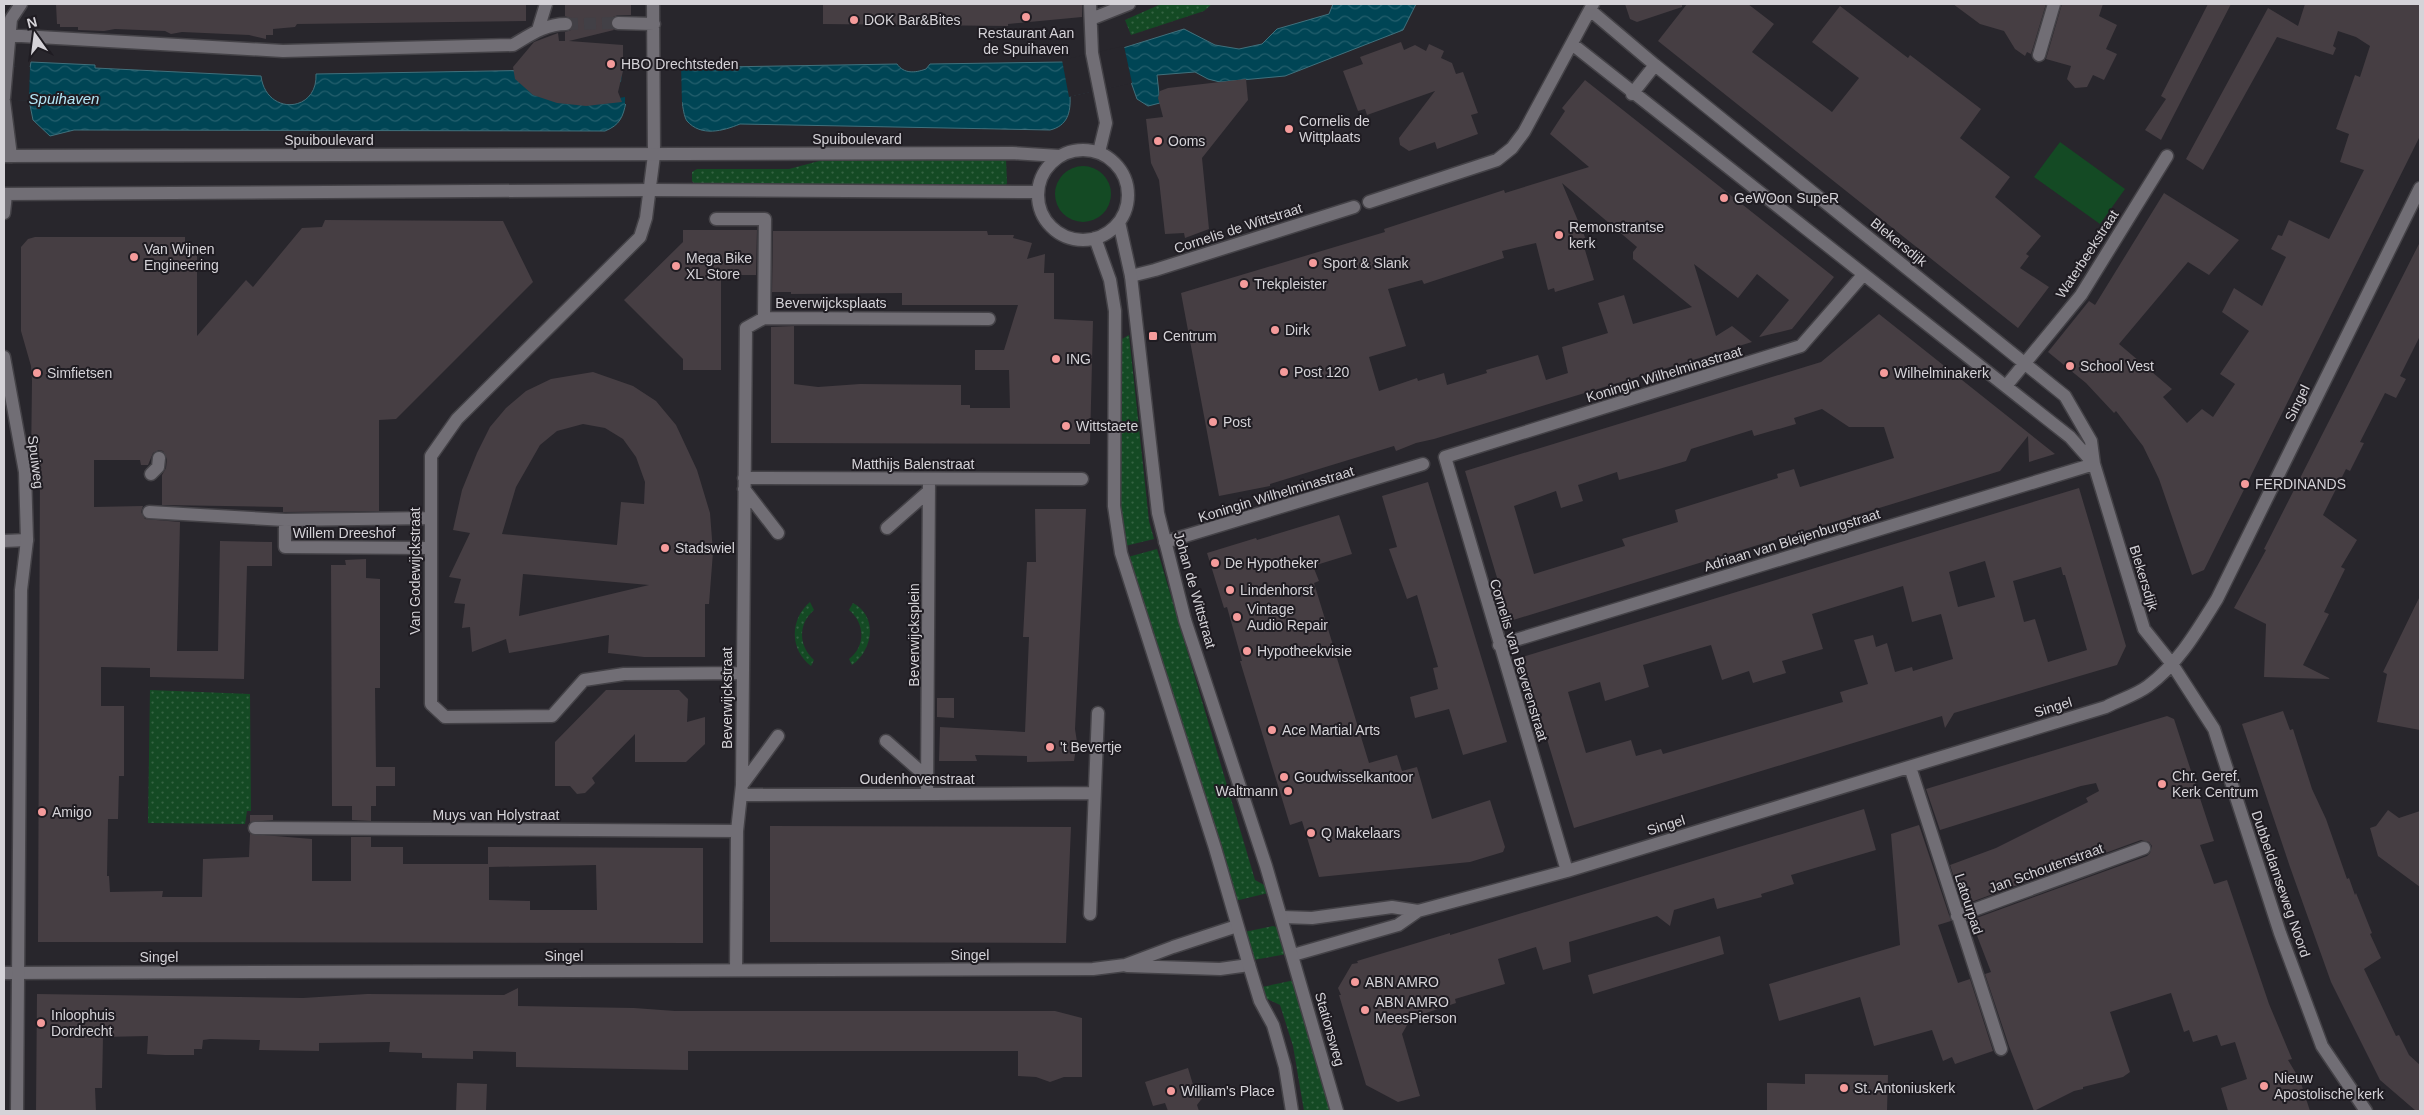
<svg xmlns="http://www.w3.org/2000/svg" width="2424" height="1115" viewBox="0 0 2424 1115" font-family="Arial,sans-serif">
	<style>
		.grass { fill: url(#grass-dots) }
		.garden { fill: #144a24 }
		.water { fill: url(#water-waves); stroke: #40707c }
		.pier { fill: #28262c }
		.building { fill: #463e43; fill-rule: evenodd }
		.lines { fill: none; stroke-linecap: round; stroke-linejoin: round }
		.street-tunnel { stroke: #424046; stroke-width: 12; stroke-dasharray: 12 6; stroke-linecap: butt }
		.street-casing { stroke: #444247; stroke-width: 15 }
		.secondary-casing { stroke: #444247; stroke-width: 15 }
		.street { stroke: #716e75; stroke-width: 12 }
		.secondary { stroke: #716e75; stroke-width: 12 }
		.poi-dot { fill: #f59b9b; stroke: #1f1c22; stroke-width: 2 }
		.labels { text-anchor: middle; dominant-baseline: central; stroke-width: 4; stroke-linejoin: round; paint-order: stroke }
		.poi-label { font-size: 14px; fill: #d5d3d8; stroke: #1f1c22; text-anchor: start }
		.street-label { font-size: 14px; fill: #d5d3d8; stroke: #1f1c22 }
		.water-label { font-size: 15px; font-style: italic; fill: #b3e5f5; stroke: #1f1c22 }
	</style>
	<defs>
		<pattern id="grass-dots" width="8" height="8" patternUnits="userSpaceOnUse" patternTransform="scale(1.25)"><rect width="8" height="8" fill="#144a24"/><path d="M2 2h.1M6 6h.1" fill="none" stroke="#356343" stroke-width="1.8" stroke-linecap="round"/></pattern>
		<pattern id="water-waves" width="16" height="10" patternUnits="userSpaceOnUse" patternTransform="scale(1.25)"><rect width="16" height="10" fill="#004555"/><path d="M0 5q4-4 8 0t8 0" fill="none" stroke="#245f6d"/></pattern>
	</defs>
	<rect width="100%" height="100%" fill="#28262c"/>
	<path class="grass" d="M1161,4H1212L1204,11L1131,35L1125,20Z
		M823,160L1006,159L1007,183L1006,185L700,186L695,184L692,181V172L697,169H789Z
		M1129,335L1149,521L1154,539L1125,546C1114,478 1121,408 1122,339Z
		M1157,549L1255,880L1266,886L1268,893L1235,901L1128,557Z
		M810,602L814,610C798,624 798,645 814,660L811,666C789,649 790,619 810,602Z
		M853,603C879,617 872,651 852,665L849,659C866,646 865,623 849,610Z
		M150,690L250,694L251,811H247L245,824L148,823Z
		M1273,926L1279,928L1287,954L1253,960L1244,932Z
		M1295,980L1333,1111H1304L1293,1046L1280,1005L1265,998L1262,987Z"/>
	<path class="garden" d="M2060,142L2125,189L2100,224L2034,177Z
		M1055 194a28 28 0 1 1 56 0a28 28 0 1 1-56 0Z"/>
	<path class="water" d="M1333,4H1416L1403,30L1285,76L1220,82L1208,79L1195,72L1157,75L1160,103L1148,106L1137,99L1131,82L1070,96C1071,113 1067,126 1050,130L740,124C723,131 701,137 687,121C684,117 683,107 682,102H626C623,117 620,125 605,131L74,130L50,136L33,120L29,100L4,99V67L30,68L31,62L95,65V68L261,76C266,116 318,113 316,74L897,64C904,74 915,73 926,69L930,64L1063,62L1123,48L1184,29L1215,45L1239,49L1262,44L1277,29L1329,14Z"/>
	<path class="pier" d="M1124,46L1132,83L1069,97L1062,60Z
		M681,64L682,104H625V97L619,98L614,83L621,82L623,65Z
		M4,67H30L29,101L4,100Z"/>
	<path class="building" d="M56,4H526V21L297,24L295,27L273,29V35H266V39L249,35L182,32L171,34L165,31L115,29L104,31L78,30V27H60V24H57Z
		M565,4H631V15H618L611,18L610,23L614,30L569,41L623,45V71L618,92L622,102L586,106L557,103L533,95L515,79L513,67L534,42L558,33L559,41H565V32L571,30L574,24L572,19L565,16Z
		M823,4H1082V17L1008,24V26L823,24Z
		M1625,4H1682V7L1637,22L1630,19Z
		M1687,4H1748L1774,24L1752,52L1832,112L1859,78L1812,42L1840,6L1908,58L1910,55L1981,109L1960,138L2010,177L1995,197L2041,236L2026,254L2029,256L2020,268L2049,287L2018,328L1658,41Z
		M1953,4H2046L2031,54L2027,52L2025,56L2015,49L2004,31L1980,24Z
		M2062,4H2103L2099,16L2117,25L2106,49L2117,54L2104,80L2093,75L2087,87L2075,88L2067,79L2071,66L2046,59Z
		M2208,4H2231L2161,140L2145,130L2166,99L2161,96Z
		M2305,4H2420V136L2204,570L2192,575L2159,479L2143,446L2116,411L2114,413L2086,383L2048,352L2089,301L2095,305L2164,193L2239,240L2209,275L2188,262L2119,344L2172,389L2163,397L2187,423L2202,409L2213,417L2235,384L2220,374L2249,331L2222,312L2234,288L2262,306L2286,257L2271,249L2278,235L2282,236L2289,220L2329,239L2364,170L2340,162L2349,134L2336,129L2355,75L2360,77L2370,46L2356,37L2338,31L2333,46L2336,48L2333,55L2277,37L2203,170L2186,159L2268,8L2298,26Z
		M1401,42L1404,50L1415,45L1426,51L1429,44L1444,51L1441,58L1452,63L1456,74L1463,72L1478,113L1471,115L1478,134L1437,149L1435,142L1409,151L1400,145L1399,138L1435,91L1367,115L1365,109L1358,111L1343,71L1363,64L1360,57Z
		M1246,79L1248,100L1202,158L1209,229L1185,238L1184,233L1165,234L1159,180L1151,163L1146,119L1163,117L1158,98L1160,91L1168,88Z
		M1585,80L1834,277L1792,329L1759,337L1789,300L1757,274L1738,298L1694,264L1716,336L1732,326L1752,342L1434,439L1416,443L1396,451L1394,446L1270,484V486L1219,496L1181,293L1385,232L1384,229L1504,190L1505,193L1589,167L1550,134L1565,111L1562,108ZM1562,183L1637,247L1633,252V259L1692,307L1633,324L1624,295L1598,303L1608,333L1562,347L1568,373L1546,380L1538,355L1486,370L1487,373L1447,385L1444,373L1418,381L1417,378L1379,391L1369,357L1406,346L1388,289L1422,280L1424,284L1504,258L1502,251L1536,243L1548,290L1554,288L1555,292L1594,280L1585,250L1590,249Z
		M325,220L503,221L533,282L396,419L379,420V511L285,512H283V507L162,505V475L166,468L167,459L163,451L159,450L153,453L148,465H141L140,460H94V507L143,506L141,512L145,519L180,522L177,651H218L220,541L272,542V566H247L244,679L150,677V668L101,667V706H124V776H119L118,819H108L107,876H109L110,892L163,891L162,897H202L203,859L249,857L250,834L312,839V881H351V837H371V847H403V864H488V847L703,848V943L38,942L40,469L33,470L31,461L32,381L31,366L21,331V247L28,239L35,237H185V246H197V336L246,280L253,287L302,228L322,227ZM596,865L597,910H530V901L489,900V867Z
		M683,230H757L756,275H721V370H683V359L624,300L683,242Z
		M773,231H987L988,235H1014L1013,238L1032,243L1027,259L1045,254L1044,273H1054V319L1093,321L1090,444L771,443V327L794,326V384L818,387L860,384L961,385V405H970V408H1010L1009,370H975V350H1004L1018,305H902V293L791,294V292H772Z
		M2420,242V336L2400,376L2406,379L2396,398L2385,393L2360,442L2364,443L2350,471L2346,469L2323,515L2357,540L2341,567L2345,569L2324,612L2329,614L2303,665L2331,679L2264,677L2266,624L2234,608L2266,550L2264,549Z
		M1879,314L2055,454L2029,462L2028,436L2000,471L1510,621L1465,471L1821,362ZM1822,409L1849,427H1884L1894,458L1800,487L1794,469L1777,474L1778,478L1675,510L1678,522L1622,539L1625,546L1534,574L1514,506L1556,491L1561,508L1583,501L1578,485L1617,472L1619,480L1659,469L1686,461L1691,449L1752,430L1754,436L1796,424L1794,418Z
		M593,372L633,386L656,401L676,425L697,470L710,513L713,552L709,604H705V657H644L608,653L609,635L509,653L506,639L472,652L470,627L462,628L465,604L454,603L461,579L449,577L470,533L453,530L462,490L477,453L490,427L506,408L526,391L551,379ZM583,424L605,428L623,439L636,457L645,482L644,504L621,502L617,545L502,534L516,487L540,445L557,431ZM523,574L649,585L519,616Z
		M1428,482L1507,742L1463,755L1449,709L1415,718L1410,697L1438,689L1433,668L1438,667L1417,595L1407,599L1389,549L1397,547L1382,496Z
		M2079,488L2126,646L2117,665L1954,713L1945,728L1942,716L1574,828L1522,657ZM1985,561L1995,597L1958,607L1949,572ZM2061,567L2063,575H2065L2087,650L2048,662L2035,619L2024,622L2013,581ZM1903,586L1912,622L1941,614L1953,659L1913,671L1912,667L1895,672L1887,643L1876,647L1873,635L1854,640L1868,684L1840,692L1843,702L1663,754L1661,749L1636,756L1631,740L1586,753L1568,692L1600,682L1605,701L1649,687L1643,665L1711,645L1722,680L1749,671L1753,683L1786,673L1782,661L1823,649L1812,614Z
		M1035,509H1086L1075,729L1077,742L1074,761L1027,762V756L975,755L977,761H939L940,727L1025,732L1029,637H1023L1027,562H1036Z
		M1339,515L1352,554L1313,566L1319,581L1314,583L1369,763L1397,755L1402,771L1417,767L1432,819L1490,800L1505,847L1503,852L1470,862L1319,877L1302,821L1290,825L1240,661H1242L1227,607L1224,608L1207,553L1256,538L1257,540Z
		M366,559V578L380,579V688H375L376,767H395V786H376V806H371V821L352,820V806H332L331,565H346L345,560Z
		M2420,596V730L2377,722L2387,674L2383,672Z
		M606,690H679L688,699L687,722L705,717V744L686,762H635V734L592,778L595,783L585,793L577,794L570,786H555V742Z
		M937,698H954V718L937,717Z
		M2283,711L2290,730L2293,729L2312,789L2326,819L2347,879L2349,878L2355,895L2356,893L2372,933L2370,934L2381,958L2364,969L2396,1036L2399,1035L2409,1055L2420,1065V1111H2416L2380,1080L2331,982L2290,867L2242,724Z
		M2167,716L2174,719L2214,841L2200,845L2214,884L2227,880L2269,1004L2292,1059L2288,1060L2300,1080L2310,1111H2228L2221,1088L2247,1079L2235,1042L2221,1046L2217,1035L2193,1042L2189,1030L2184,1032L2171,993L2110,1012L2130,1072L2123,1077L2083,1087V1089L2074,1091L2034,1111L2009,1046L1985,974L1991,972L1971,920L2147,856L2150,853L2152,846L2149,842L2141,840L1963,905L1950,865L1996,848L2088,802L2086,798L2099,791L2096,783L2081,786L1940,830L1926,789Z
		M1864,809L1876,850L1791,875L1794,884L1761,894L1762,897L1717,909L1714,898L1674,910L1670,926L1657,916L1569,942L1571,962L1543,970L1536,947L1498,959L1505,984L1455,999L1456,1003L1411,1018L1402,1034L1420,1096L1398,1102L1366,1085L1339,995H1341L1338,988L1352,964L1358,963L1357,961L1450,933V935Z
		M2388,810L2399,818L2420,811V887L2378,856L2370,828L2376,826Z
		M250,815H273V820L250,822Z
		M1919,825L1951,921L1938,925L1958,983L1970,979L1993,1051L1955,1064L1952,1057L1943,1061L1932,1030L1874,1046L1860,997L1779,1021L1769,984L1900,945L1891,834Z
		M770,826L1071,827L1066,943L770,942Z
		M1720,936L1724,954L1593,994L1588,975Z
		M518,988V1006L634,1008L675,1011H1055L1082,1018V1077H1064L1050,1082L1036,1077L1018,1076V1051H688V1070L516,1067V1052L473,1051V1059L422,1058V1053L389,1052L390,1042L319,1043V1051L259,1050L260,1040L210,1039L203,1040L202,1049H194V1055H165L147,1054L148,1036L103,1037L102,1088H95L96,1111H36L37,994L303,998L367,994L504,995Z
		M1188,1068L1194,1088L1206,1093L1197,1105L1199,1111H1168L1165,1103L1153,1106L1145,1082Z
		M1805,1074L1888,1075L1887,1111H1767V1083L1805,1084Z
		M457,1083L487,1084L486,1111H456Z"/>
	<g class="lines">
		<path class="street-tunnel" d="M566,24L618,23"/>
		<defs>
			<path id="street" d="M653,4L654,155L646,218L640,237L457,419L431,456V704L445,717L552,716L584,680L624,674L742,673
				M1090,4L1092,53L1106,123L1099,152
				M1590,10L1655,65L2065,396L2091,441L2094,464L2144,629L2172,664L2214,729L2280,933L2322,1046L2366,1111
				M1091,19L1129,4
				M618,23L654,24
				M538,30L546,4
				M4,35L283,51L513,45C530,35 545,24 566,24
				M1572,44L2070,437L2094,464
				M2039,55L2054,4
				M1632,94L1655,65
				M4,98L11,19L21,4
				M4,101L11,156
				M1369,202L1497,160L1512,148L1524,132L1593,4
				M716,219H765L764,318
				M1131,276L1155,270L1354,207
				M2006,386L2081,295L2167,156
				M151,474L158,467L159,458
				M744,478L1082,479
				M744,489L778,533
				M149,512L285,520L430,518
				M285,520V547L430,548
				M887,528L929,491
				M4,541L27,540
				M1165,542L1423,464
				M1499,645L2094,464
				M886,741L928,778
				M1910,767L2001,1049
				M742,785L778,736
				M927,793L929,479
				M742,795L1094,793
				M255,828L737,831
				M1567,871L1445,457L1801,346L1863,275
				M1090,914L1098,713
				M1957,916L2144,848
				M1282,917L1312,918L1392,907L1418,911
				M1293,955L1398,925L1418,911L1567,871L2106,707C2119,700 2136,695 2148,686C2178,664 2197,631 2217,599L2420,188
				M1127,966L1220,969L1249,965
				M736,970L737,831L742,785L746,328L764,318L989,319
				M4,973L1093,969L1125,965L1173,947L1237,926"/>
			<path id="secondary" d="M1038 195a45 45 0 1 1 90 0a45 45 0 1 1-90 0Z
				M4,156L1012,153L1059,156
				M4,194L651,190L1038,192
				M4,213L6,194
				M1119,222L1131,276L1158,513L1185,620L1266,866L1337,1111
				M1095,238L1110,280L1115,311L1114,506L1121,553L1215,848L1249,965L1260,1001L1273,1025L1285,1067L1292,1111
				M4,357L25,472L27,540L21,590L17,1111"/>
		</defs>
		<use href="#street" class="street-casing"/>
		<use href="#secondary" class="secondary-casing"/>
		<use href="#street" class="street"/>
		<use href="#secondary" class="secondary"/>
	</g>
	<g class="poi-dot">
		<circle cx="1026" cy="17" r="5"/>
		<circle cx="854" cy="20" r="5"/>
		<circle cx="611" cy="64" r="5"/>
		<circle cx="1289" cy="129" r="5"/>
		<circle cx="1158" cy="141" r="5"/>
		<circle cx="1724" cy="198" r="5"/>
		<circle cx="1559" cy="235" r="5"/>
		<circle cx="134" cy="257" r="5"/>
		<circle cx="1313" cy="263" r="5"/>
		<circle cx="676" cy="266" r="5"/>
		<circle cx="1244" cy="284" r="5"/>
		<circle cx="1275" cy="330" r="5"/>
		<rect x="1148" y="331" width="10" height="10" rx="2.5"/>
		<circle cx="1056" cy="359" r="5"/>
		<circle cx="2070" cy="366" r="5"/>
		<circle cx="1284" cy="372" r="5"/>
		<circle cx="37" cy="373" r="5"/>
		<circle cx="1884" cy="373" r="5"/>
		<circle cx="1213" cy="422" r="5"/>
		<circle cx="1066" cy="426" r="5"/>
		<circle cx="2245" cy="484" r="5"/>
		<circle cx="665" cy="548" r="5"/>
		<circle cx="1215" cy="563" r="5"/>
		<circle cx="1230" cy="590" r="5"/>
		<circle cx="1237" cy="617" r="5"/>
		<circle cx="1247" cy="651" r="5"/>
		<circle cx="1272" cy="730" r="5"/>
		<circle cx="1050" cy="747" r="5"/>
		<circle cx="1284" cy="777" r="5"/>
		<circle cx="2162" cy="784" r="5"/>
		<circle cx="1288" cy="791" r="5"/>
		<circle cx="42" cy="812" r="5"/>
		<circle cx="1311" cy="833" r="5"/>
		<circle cx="1355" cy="982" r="5"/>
		<circle cx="1365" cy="1010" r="5"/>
		<circle cx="41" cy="1023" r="5"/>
		<circle cx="2264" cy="1086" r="5"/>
		<circle cx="1844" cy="1088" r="5"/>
		<circle cx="1171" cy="1091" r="5"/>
	</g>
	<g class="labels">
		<g class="poi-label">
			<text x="864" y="20">DOK Bar&amp;Bites</text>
			<text x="1026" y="33" text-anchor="middle">Restaurant Aan<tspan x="1026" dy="16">de Spuihaven</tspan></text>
			<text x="621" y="64">HBO Drechtsteden</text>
			<text x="1299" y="121">Cornelis de<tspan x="1299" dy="16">Wittplaats</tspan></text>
			<text x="1168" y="141">Ooms</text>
			<text x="1734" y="198">GeWOon SupeR</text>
			<text x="1569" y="227">Remonstrantse<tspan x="1569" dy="16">kerk</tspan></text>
			<text x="144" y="249">Van Wijnen<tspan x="144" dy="16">Engineering</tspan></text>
			<text x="686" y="258">Mega Bike<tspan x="686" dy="16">XL Store</tspan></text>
			<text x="1323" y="263">Sport &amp; Slank</text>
			<text x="1254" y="284">Trekpleister</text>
			<text x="1285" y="330">Dirk</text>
			<text x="1163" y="336">Centrum</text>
			<text x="1066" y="359">ING</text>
			<text x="2080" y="366">School Vest</text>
			<text x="1294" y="372">Post 120</text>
			<text x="47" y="373">Simfietsen</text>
			<text x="1894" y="373">Wilhelminakerk</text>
			<text x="1223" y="422">Post</text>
			<text x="1076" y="426">Wittstaete</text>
			<text x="2255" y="484">FERDINANDS</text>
			<text x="675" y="548">Stadswiel</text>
			<text x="1225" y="563">De Hypotheker</text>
			<text x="1240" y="590">Lindenhorst</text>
			<text x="1247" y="609">Vintage<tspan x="1247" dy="16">Audio Repair</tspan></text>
			<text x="1257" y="651">Hypotheekvisie</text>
			<text x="1282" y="730">Ace Martial Arts</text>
			<text x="1060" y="747">'t Bevertje</text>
			<text x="2172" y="776">Chr. Geref.<tspan x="2172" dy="16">Kerk Centrum</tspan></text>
			<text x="1294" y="777">Goudwisselkantoor</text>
			<text x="1278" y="791" text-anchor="end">Waltmann</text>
			<text x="52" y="812">Amigo</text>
			<text x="1321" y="833">Q Makelaars</text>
			<text x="1365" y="982">ABN AMRO</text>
			<text x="1375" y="1002">ABN AMRO<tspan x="1375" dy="16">MeesPierson</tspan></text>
			<text x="51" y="1015">Inloophuis<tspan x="51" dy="16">Dordrecht</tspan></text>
			<text x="2274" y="1078">Nieuw<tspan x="2274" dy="16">Apostolische kerk</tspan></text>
			<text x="1854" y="1088">St. Antoniuskerk</text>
			<text x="1181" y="1091">William's Place</text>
		</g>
		<g class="street-label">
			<text x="857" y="139">Spuiboulevard</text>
			<text x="329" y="140">Spuiboulevard</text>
			<text transform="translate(1238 228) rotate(-18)">Cornelis de Wittstraat</text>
			<text transform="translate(1899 242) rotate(39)">Blekersdijk</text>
			<text transform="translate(2087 254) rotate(-57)">Waterbeekstraat</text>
			<text x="831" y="303">Beverwijcksplaats</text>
			<text transform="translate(1664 374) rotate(-17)">Koningin Wilhelminastraat</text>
			<text transform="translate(2297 403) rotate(-64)">Singel</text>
			<text transform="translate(36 462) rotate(83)">Spuiweg</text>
			<text x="913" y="464">Matthijs Balenstraat</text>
			<text transform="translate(1276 494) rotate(-17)">Koningin Wilhelminastraat</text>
			<text x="344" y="533">Willem Dreeshof</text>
			<text transform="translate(1792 540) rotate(-17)">Adriaan van Bleijenburgstraat</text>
			<text transform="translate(415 571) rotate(-90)">Van Godewijckstraat</text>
			<text transform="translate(2144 578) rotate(73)">Blekersdijk</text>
			<text transform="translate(1195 590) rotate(74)">Johan de Wittstraat</text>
			<text transform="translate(914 635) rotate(-90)">Beverwijcksplein</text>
			<text transform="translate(1519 660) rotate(73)">Cornelis van Beverenstraat</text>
			<text transform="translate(727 698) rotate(-90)">Beverwijckstraat</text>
			<text transform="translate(2053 707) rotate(-17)">Singel</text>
			<text x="917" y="779">Oudenhovenstraat</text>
			<text x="496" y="815">Muys van Holystraat</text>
			<text transform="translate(1666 825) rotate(-17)">Singel</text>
			<text transform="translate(2046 868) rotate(-20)">Jan Schoutenstraat</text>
			<text transform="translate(2281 884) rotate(71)">Dubbeldamseweg Noord</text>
			<text transform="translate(1969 904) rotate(72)">Latourpad</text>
			<text x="970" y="955">Singel</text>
			<text x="564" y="956">Singel</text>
			<text x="159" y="957">Singel</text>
			<text transform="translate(1330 1029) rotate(74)">Stationsweg</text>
		</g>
		<g class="water-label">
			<text x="64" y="98">Spuihaven</text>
		</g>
	</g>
	<rect width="2424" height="1115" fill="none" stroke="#d5d3d8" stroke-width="10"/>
	<g transform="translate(35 35) rotate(346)" stroke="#1f1c22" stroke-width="4" paint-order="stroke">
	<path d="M0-4L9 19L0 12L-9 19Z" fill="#d5d3d8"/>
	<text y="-8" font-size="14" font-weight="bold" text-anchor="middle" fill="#d5d3d8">N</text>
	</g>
</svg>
